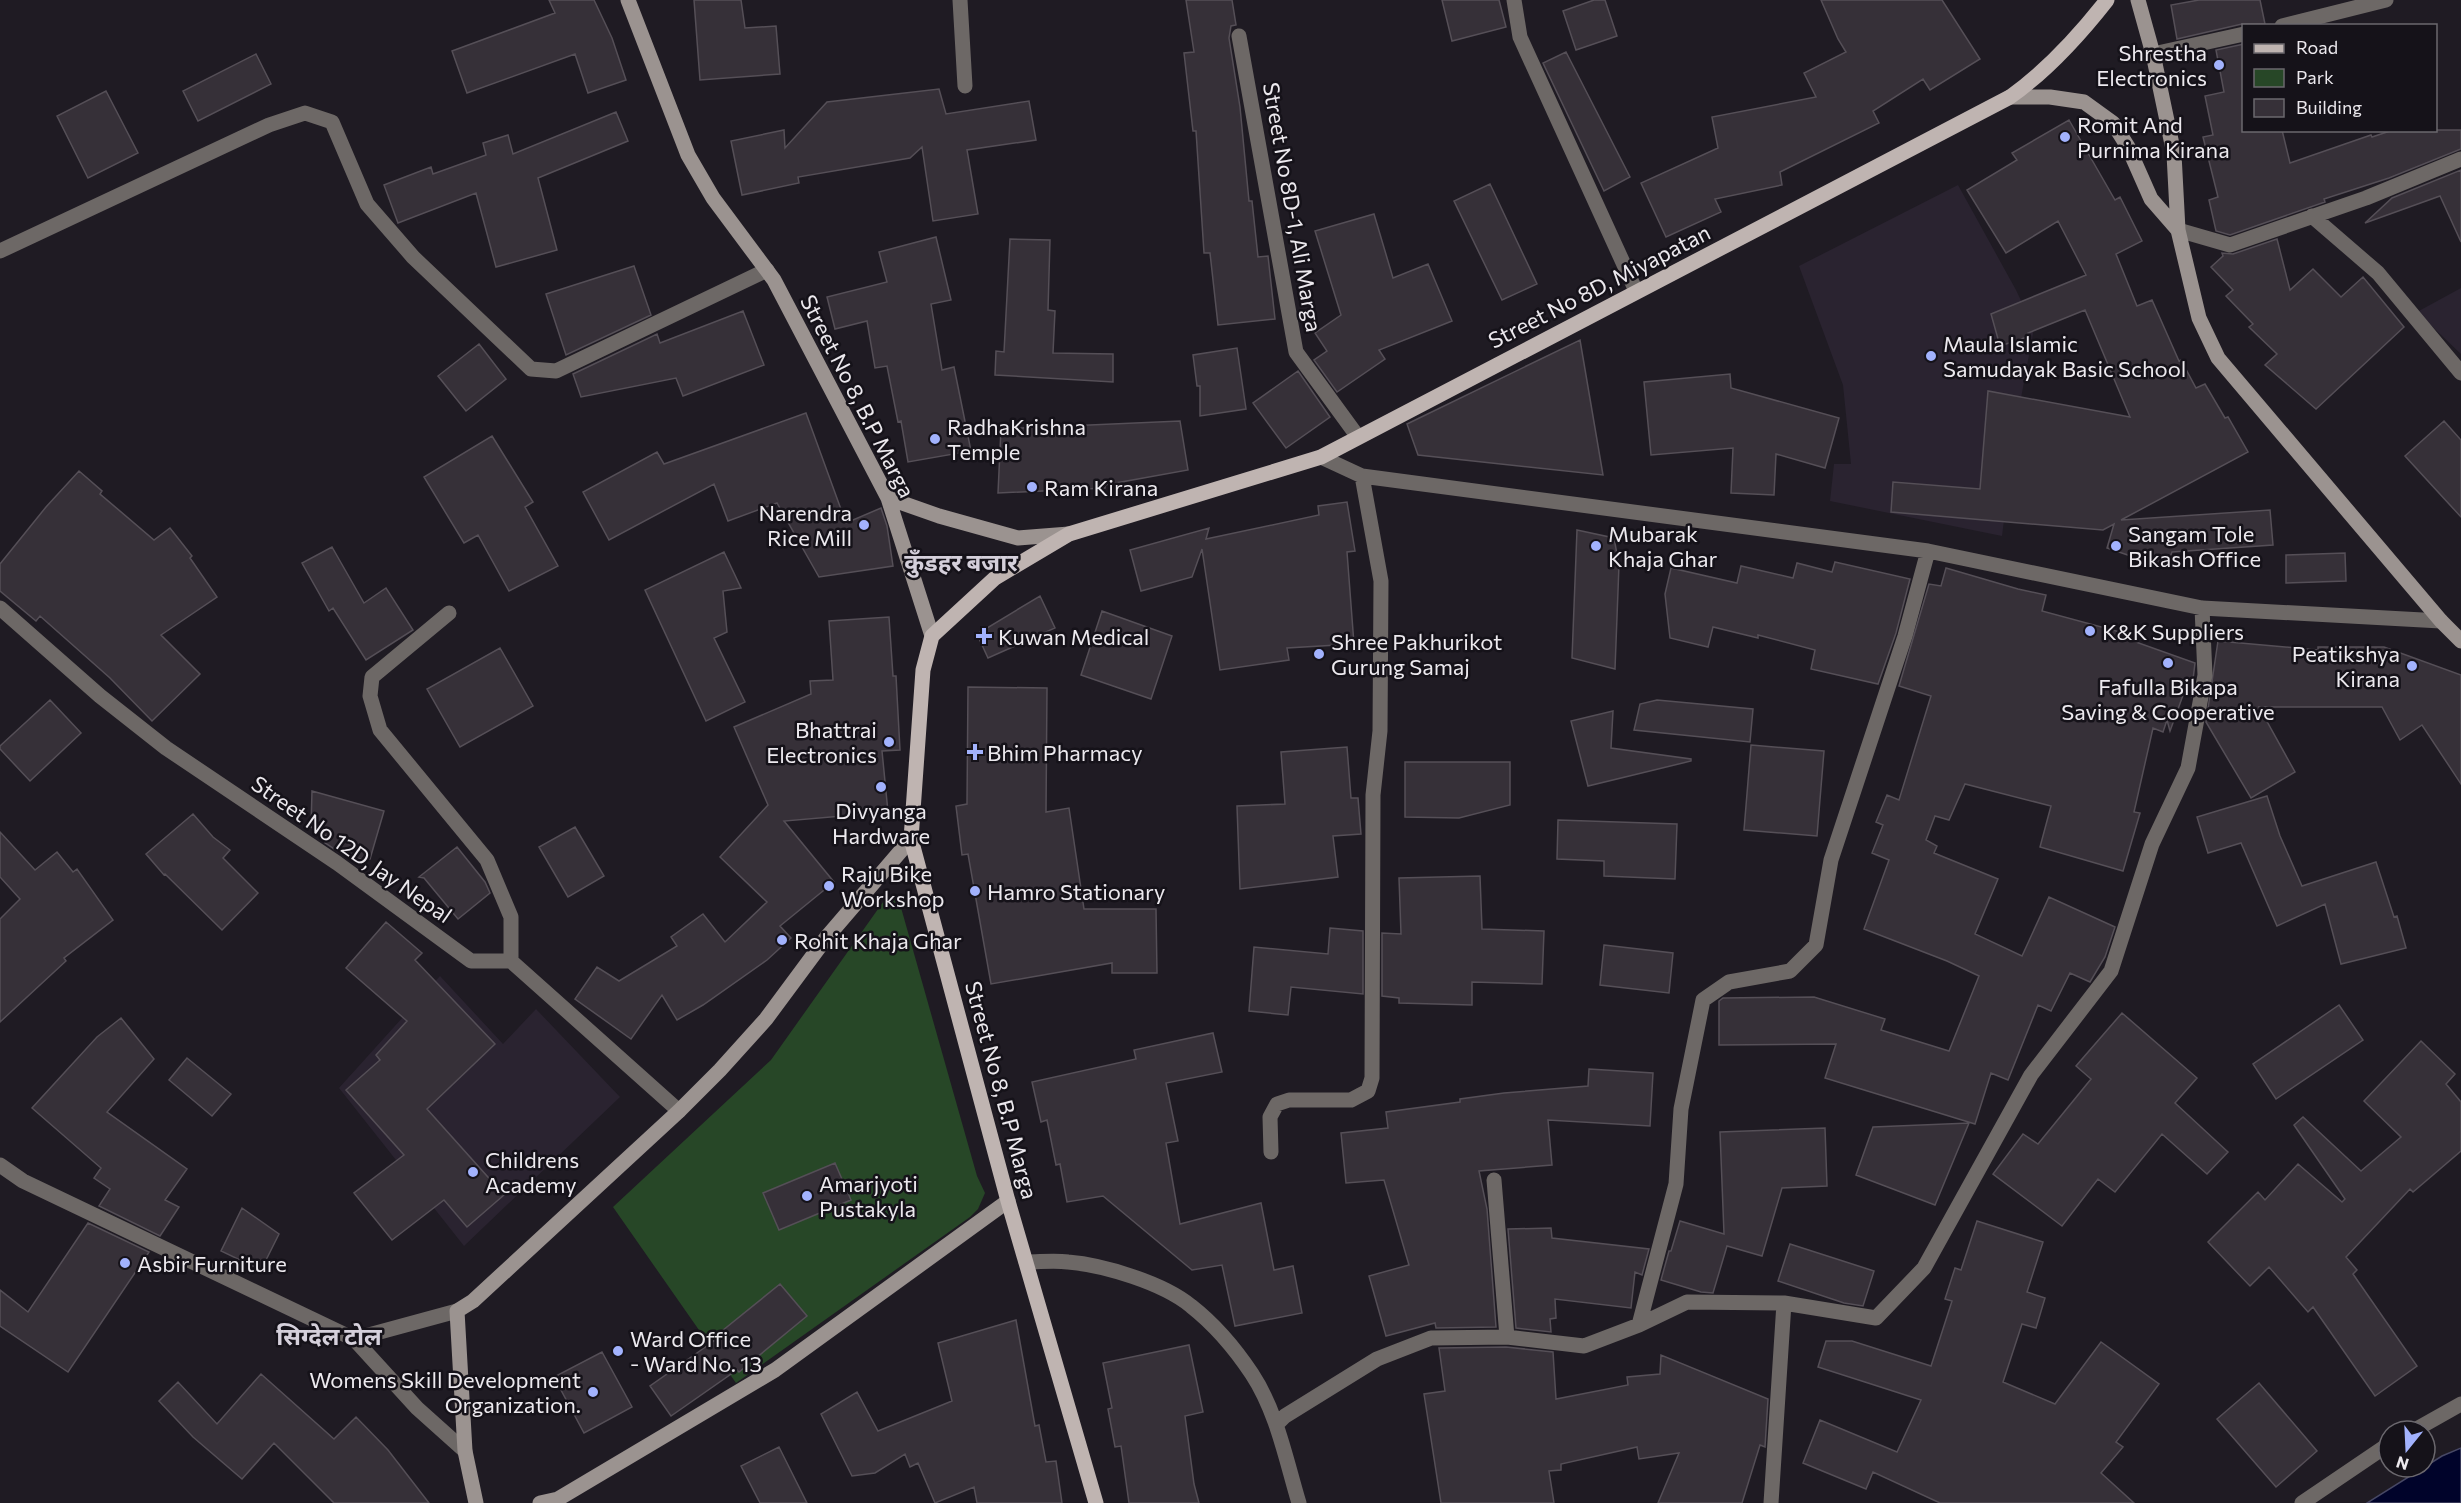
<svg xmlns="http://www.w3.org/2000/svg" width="2461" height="1503" viewBox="0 0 2461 1503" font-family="Commissioner,'Noto Sans Devanagari',sans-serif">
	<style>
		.built { fill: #2a2330 }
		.green { fill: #274727 }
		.water { fill: #00032a; stroke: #474865; stroke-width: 1.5 }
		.building { fill: #363038; stroke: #554f57; stroke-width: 1.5 }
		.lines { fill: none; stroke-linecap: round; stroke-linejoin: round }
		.street { stroke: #6d6866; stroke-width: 15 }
		.secondary { stroke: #9b9390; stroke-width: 15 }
		.primary { stroke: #bfb4b1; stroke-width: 15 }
		.poi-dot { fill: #a2b2fd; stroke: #151219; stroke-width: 2 }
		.labels { text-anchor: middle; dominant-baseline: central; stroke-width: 5; stroke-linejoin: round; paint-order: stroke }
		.poi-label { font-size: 22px; fill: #ece9ee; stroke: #151219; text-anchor: start }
		.street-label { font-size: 22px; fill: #ece9ee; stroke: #151219 }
		.neighbourhood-label { font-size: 24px; font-weight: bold; fill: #d5d0db; stroke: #151219 }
	</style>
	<rect width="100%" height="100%" fill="#1f1b23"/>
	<path class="built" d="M1958,185L2016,290L2034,328L2016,425L2002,536L1830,501L1834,464H1851L1843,385L1799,266Z
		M2461,288V354L2417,312Z
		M440,976L503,1044L536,1009L620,1097L464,1246L339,1088Z"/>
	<path class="green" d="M888,895L898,897L977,1176L985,1193L978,1209L970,1217L736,1383L613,1207L771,1060Z"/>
	<path class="water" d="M2461,1448V1503H2367L2442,1456Z"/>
	<path class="building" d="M549,0H594L612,38L626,80L588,93L575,54L467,93L452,51L555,13Z
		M694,0H741L745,28L776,26L780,74L700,80Z
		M1186,0H1232L1236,25L1231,26L1229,38L1240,107L1249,201H1252L1258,257L1268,256L1275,319L1218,325L1210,253H1204L1196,131H1193L1184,53L1194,52Z
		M1442,0H1499L1506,27L1452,41Z
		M1594,0H1605L1617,36L1576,50L1563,11Z
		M1821,0H1942L1980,59L1930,90L1923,79L1873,111L1879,123L1780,172L1782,185L1715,199L1721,212L1666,237L1641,183L1718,148L1712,117L1816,97L1804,73L1846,52L1838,39Z
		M2199,0H2260L2265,24H2242L2177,39L2171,5Z
		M2244,44V130H2282L2290,163L2371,135L2372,137L2393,130H2461V149L2389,178L2324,199L2325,202L2230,235L2216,231L2209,200L2218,197L2203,137L2213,135L2205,96L2224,92L2216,50Z
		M1566,52L1630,177L1604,191L1543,63Z
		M256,54L271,84L198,121L183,91Z
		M939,89L946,114L1029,101L1036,140L967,150L978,214L933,221L922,147L910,158L798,177L799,183L742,195L731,141L784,130L785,148L827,102Z
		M106,91L138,153L88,178L57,116Z
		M616,112L628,141L538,178L557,250L496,267L476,193L398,223L384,185L431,167L433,174L486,155L483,143L508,135L513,154Z
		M2069,120L2115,200L2120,197L2142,241L2116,254L2137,306L2152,300L2179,361L2181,360L2196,388L2205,384L2225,418L2228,417L2248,452L2121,520L2270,510L2273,545L2172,552L2166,568L2107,548L2114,524L2103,530L1891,512L1893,482L1980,489L1988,391L2130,417L2085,310L2028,333L2030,336L2000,346L1991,314L2086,275L2058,221L2006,253L1967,190L2017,160L2012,153Z
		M2461,170V242L2440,196L2365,223L2392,198Z
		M1490,184L1537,284L1502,300L1454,201Z
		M1374,214L1393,278L1428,264L1452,321L1379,350L1385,359L1337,392L1314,360L1327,351L1315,333L1341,315L1315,231Z
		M936,237L951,300L931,304L942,370L954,367L971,451L908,462L901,421L898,422L887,366L875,368L867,321L835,329L827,297L887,282L879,252Z
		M1010,239L1050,240L1048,310L1055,311L1053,353L1113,354V382L995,375L996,351L1004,352Z
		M2277,239L2290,290L2313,269L2341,297L2363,277L2404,327L2316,409L2265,365L2277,354L2249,327L2253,324L2226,296L2233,290L2211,267L2223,256L2222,253L2233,254Z
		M634,266L651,315L566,355L546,294Z
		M743,311L764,365L683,396L676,378L581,397L573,374L657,334L660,343Z
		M1580,340L1603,475L1418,455L1407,424Z
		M479,344L506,379L466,411L438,376Z
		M1237,348L1246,409L1200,416V386H1197L1193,355Z
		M1298,371L1330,417L1286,448L1253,403Z
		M1730,374L1731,388L1839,418L1825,468L1776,454L1774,495L1731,493L1733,448L1651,455L1644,382Z
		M806,413L846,523L881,508L887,526L893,566L819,577L777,503L728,521L714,484L609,540L583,492L657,452L664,464Z
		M1180,421L1188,470L1105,485V488L998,493L1001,429Z
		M2444,421L2461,440V517L2405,456Z
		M492,436L533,502L525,507L558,566L509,591L478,535L464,543L424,477Z
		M79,471L102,491L100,494L154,540L170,528L192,556L190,558L217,597L161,635L200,674L152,721L110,678L40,616L36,621L0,591V564L46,507Z
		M1347,502L1355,551L1347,552L1354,644L1287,648L1289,660L1220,670L1202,549L1192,577L1141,591L1130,550L1209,528L1206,539L1319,515L1318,506Z
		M1577,530L1614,538L1619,565L1615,669L1572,658Z
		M332,547L364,603L386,588L413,630L366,660L333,608L329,611L302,563Z
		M724,552L741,588L723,591L727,632L714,638L745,702L706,721L645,590Z
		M2345,553L2346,581L2286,583V555Z
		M1835,562L1910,579L1896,633L1878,684L1811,669L1815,650L1758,635V638L1713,627L1708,647L1670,638L1665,594L1671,568L1737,583L1741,566L1793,578L1797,563L1832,572Z
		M1946,568L2018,589L2046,595L2042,611L2120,632L2119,636L2195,663L2191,696L2186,687L2170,731L2167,720L2163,732L2153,728L2134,812L2140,813L2123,871L2040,847L2051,806L1965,784L1949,820L1935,816L1926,840L1937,846L1934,853L1998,879L1975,934L2022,956L2049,897L2115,927L2105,957L2090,982L2070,973L2051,1011L2038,1005L2008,1080L1991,1073L1975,1124L1825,1078L1836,1044L1719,1045V1001L1723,998L1814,997L1885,1019L1881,1030L1949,1051L1979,976L1947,961L1864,929L1889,860L1872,853L1883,825L1876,822L1887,795L1899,800L1931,696L1899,686L1929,584L1941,586Z
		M1040,596L1055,628L988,658L977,634Z
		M1102,611L1172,636L1151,699L1081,675Z
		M889,617L893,676H896L900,750L882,751L888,812L784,821L834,882L780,926L791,938L767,960L703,1005L677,1020L662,995L631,1039L575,999L597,967L619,981L677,946L671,937L703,914L725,942L767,902L720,857L768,805L734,727L811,694L810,681L833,680L829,621Z
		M2218,641L2318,650V647H2384L2461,675V784L2422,725L2400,740L2382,707H2259L2295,772L2251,798L2206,722Z
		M500,648L533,706L460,747L427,689Z
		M968,687L1047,688L1046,812L1069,808L1084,909H1156L1157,973H1112V963L991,984L968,854L962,855L956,806L967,804Z
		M50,700L81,733L30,781L0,749V746Z
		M1657,700L1753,709L1750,742L1634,730L1640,704Z
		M1613,711L1611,748L1691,759V761L1588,786L1571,721Z
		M1751,745L1824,751L1817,836L1744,830Z
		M1347,747L1351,798H1358L1361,834L1333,836L1338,877L1240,889L1237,806L1285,804L1281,752Z
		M1405,762H1510V805L1459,818L1405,817Z
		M312,791L384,811L370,859H358L342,854L325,843L326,836L311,827Z
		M2267,796L2280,836L2302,886L2376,862L2394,917L2397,916L2406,948L2341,964L2325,904L2277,926L2241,843L2208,853L2197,817Z
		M193,814L213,837L230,850L223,858L258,893L222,930L165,874L164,875L146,854Z
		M1558,820L1677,824L1675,879L1604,876V861L1557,859Z
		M575,827L604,876L568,897L539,847Z
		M0,832L35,870L57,852L73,872L77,869L113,920L64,958L66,961L0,1022V919L20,899L0,877Z
		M457,847L485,882L490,893L458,919L424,878L419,877Z
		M1480,876L1482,929L1544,931L1542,984L1472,982V1005L1399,1003V998L1382,996V933L1401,934L1399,878Z
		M386,922L422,953L415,960L495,1044L427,1109L504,1195L467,1227L444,1200L392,1240L354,1193L404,1155L346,1090L380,1060L376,1055L407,1021L346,968Z
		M1330,928L1363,931V994L1291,987L1288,1015L1249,1011L1254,947L1328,954Z
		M1604,945L1673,953L1669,993L1600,985Z
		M2339,1005L2363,1040L2276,1099L2253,1064Z
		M2122,1013L2197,1078L2175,1103L2228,1152L2207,1174L2162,1134L2115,1192L2098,1179L2062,1226L1993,1174L2023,1134L2038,1144L2091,1079L2076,1066Z
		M121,1018L154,1059L107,1112L187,1169L165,1200L179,1207L160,1236L99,1206L110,1189L94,1178L101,1168L32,1108L97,1037Z
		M1213,1033L1222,1072L1166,1083L1178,1141L1166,1143L1180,1224L1261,1203L1274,1270L1293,1266L1302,1313L1235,1326L1222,1265L1192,1270L1103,1196L1067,1202L1060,1164L1056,1165L1047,1120L1041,1122L1032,1082L1136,1059L1134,1050Z
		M2421,1041L2455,1074L2446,1084L2461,1102V1151L2413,1192L2410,1189L2346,1257L2357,1270L2353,1274L2417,1366L2375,1396L2313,1307L2308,1312L2269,1267L2250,1286L2208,1242L2258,1192L2265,1200L2298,1164L2342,1202L2345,1199L2294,1125L2303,1117L2361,1171L2401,1137L2364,1101Z
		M187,1058L231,1094L212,1116L169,1080Z
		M1589,1069L1653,1073L1650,1126L1548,1120L1552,1165L1479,1171L1487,1209L1496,1327L1436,1328L1435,1323L1386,1336L1369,1276L1409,1265L1384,1180L1346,1183L1341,1133L1388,1128L1386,1112L1460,1102V1099L1504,1093L1588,1086Z
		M1969,1123L1935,1205L1856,1175L1873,1127Z
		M1825,1128L1827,1186L1782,1188L1762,1256L1727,1246L1713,1293L1701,1292L1661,1280L1669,1251H1671L1680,1221L1724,1234L1720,1132Z
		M835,1163L851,1200L779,1230L763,1193Z
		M242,1208L279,1234L261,1270L221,1251Z
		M1977,1221L2043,1242L2027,1292L2045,1298L2036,1328L2022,1324L2003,1382L2055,1404L2101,1342L2159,1384L2116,1442L2123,1447L2101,1473L2134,1503H1940L1873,1472L1866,1489L1803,1463L1820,1420L1897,1452L1921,1400L1818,1367L1826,1341H1852L1931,1366L1952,1301L1945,1299L1955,1268L1961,1270Z
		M88,1223L149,1252L68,1372L0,1326V1290L28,1312Z
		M1551,1228L1552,1238L1649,1249L1642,1275L1635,1272L1631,1308L1555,1299L1556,1318L1550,1319L1551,1332L1516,1328L1508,1229Z
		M1790,1244L1874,1271L1863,1306L1844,1303L1778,1281Z
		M780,1284L807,1316L739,1372L737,1370L671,1416L650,1386L714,1341L712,1339Z
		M1016,1320L1035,1426L1039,1425L1046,1462L1056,1461L1062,1503H977L974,1487L935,1503L918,1463L910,1467L905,1454L875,1473L852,1476L821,1414L857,1392L878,1431L952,1401L938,1343Z
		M1189,1345L1203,1412L1185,1416L1194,1484L1199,1503H1129L1121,1446L1115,1447L1108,1409L1112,1408L1103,1363Z
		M1506,1347L1553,1352L1556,1399L1628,1385L1627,1377L1660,1374L1661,1355L1768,1399L1765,1447L1760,1445L1742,1503H1658L1679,1453L1639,1459L1637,1447L1561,1464V1470L1549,1471L1554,1503H1441L1424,1394L1445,1391L1439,1348Z
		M602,1352L632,1407L584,1433L554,1377Z
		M261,1374L334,1439L356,1417L388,1450L429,1503H334L274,1443L242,1479L193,1437L159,1401L178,1382L217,1424Z
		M2259,1383L2317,1451L2276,1487L2217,1419Z
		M779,1447L807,1503H760L741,1466Z"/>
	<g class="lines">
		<path class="street" d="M960,0L965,86
			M1514,0L1520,37L1636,291
			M2282,26L2386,0
			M1239,36L1296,352L1358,437
			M2153,54L2244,34
			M2312,216L2378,273L2461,373
			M2178,230L2230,245L2366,198L2461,159
			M0,251L269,125L305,113L332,122L367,204L413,257L531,369L556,371L767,270
			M1321,457L1362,476L1928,551L2202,608L2441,621
			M0,608L100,696L166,748L337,863L471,961H511L679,1111
			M449,613L372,677L370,696L380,730L487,860L511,917V961
			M1271,1152L1270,1117L1277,1104L1289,1100H1351L1368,1091L1372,1078L1373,795L1380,731L1381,581L1362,476
			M0,1165L23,1181L354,1339L457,1311
			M1494,1180L1507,1337
			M1026,1262C1040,1262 1054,1260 1068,1262C1104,1265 1163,1283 1191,1306C1214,1324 1236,1350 1252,1374C1277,1412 1286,1460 1299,1503
			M1639,1325L1676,1184L1681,1109L1703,1000L1729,982L1790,971L1816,945L1831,860L1905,636L1928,551
			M354,1339L417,1408L465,1451
			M1276,1425L1285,1416L1377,1359L1431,1338L1507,1337L1584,1346L1639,1325L1687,1302L1784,1303L1876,1318L1924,1268L2031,1075L2111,971L2152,844L2188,768L2205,675L2202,608
			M2413,1431L2461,1404
			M1771,1503L1784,1303
			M2302,1503L2389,1444"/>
		<path class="secondary" d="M628,0L688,155L713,198L774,280L888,498L932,636
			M2138,0L2153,54L2174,154L2178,230L2199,318L2218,358L2441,621L2461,641
			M2010,97H2050L2084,102L2113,123L2128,147L2151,199L2178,230
			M888,498L939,516L1018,538L1069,534
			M476,1503L465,1451L457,1311L473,1301L679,1111L720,1070L766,1019L826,938L911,839
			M540,1503L558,1499L775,1370L1008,1201"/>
		<path class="primary" d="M1096,1503L1008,1201L911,839L923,670L932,636L995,578L1069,534L1321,457L2010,97C2048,70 2078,37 2107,0"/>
	</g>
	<g class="poi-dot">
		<circle cx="2219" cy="65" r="6"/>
		<circle cx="2065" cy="137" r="6"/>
		<circle cx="1931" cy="356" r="6"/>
		<circle cx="935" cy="439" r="6"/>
		<circle cx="1032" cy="487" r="6"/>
		<circle cx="864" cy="525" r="6"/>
		<circle cx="1596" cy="546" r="6"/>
		<circle cx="2116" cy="546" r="6"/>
		<circle cx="2090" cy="631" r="6"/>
		<path d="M981 627h6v6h6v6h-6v6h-6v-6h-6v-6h6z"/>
		<circle cx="1319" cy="654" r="6"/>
		<circle cx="2168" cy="663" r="6"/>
		<circle cx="2412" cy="666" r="6"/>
		<circle cx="889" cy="742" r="6"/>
		<path d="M972 743h6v6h6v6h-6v6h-6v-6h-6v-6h6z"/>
		<circle cx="881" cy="787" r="6"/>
		<circle cx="829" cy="886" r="6"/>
		<circle cx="975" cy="891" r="6"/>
		<circle cx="782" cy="940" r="6"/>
		<circle cx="473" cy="1172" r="6"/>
		<circle cx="807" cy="1196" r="6"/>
		<circle cx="125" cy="1263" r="6"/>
		<circle cx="618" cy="1351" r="6"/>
		<circle cx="593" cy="1392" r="6"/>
	</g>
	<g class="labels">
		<g class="poi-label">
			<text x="2207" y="52" text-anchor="end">Shrestha<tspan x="2207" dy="25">Electronics</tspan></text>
			<text x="2077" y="124">Romit And<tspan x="2077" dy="25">Purnima Kirana</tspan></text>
			<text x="1943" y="343">Maula Islamic<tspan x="1943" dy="25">Samudayak Basic School</tspan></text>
			<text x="947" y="426">RadhaKrishna<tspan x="947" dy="25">Temple</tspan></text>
			<text x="1044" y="487">Ram Kirana</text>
			<text x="852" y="512" text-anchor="end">Narendra<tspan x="852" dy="25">Rice Mill</tspan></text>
			<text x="1608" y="533">Mubarak<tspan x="1608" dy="25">Khaja Ghar</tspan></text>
			<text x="2128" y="533">Sangam Tole<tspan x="2128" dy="25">Bikash Office</tspan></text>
			<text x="2102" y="631">K&amp;K Suppliers</text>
			<text x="998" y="636">Kuwan Medical</text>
			<text x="1331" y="641">Shree Pakhurikot<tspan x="1331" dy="25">Gurung Samaj</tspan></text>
			<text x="2400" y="653" text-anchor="end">Peatikshya<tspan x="2400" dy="25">Kirana</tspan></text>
			<text x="2168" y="686" text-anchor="middle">Fafulla Bikapa<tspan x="2168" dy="25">Saving &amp; Cooperative</tspan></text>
			<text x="877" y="729" text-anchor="end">Bhattrai<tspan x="877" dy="25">Electronics</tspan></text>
			<text x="987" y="752">Bhim Pharmacy</text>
			<text x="881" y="810" text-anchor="middle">Divyanga<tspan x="881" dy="25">Hardware</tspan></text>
			<text x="841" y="873">Raju Bike<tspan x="841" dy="25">Workshop</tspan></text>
			<text x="987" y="891">Hamro Stationary</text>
			<text x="794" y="940">Rohit Khaja Ghar</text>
			<text x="485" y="1159">Childrens<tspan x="485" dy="25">Academy</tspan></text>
			<text x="819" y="1183">Amarjyoti<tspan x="819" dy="25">Pustakyla</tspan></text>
			<text x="137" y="1263">Asbir Furniture</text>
			<text x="630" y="1338">Ward Office<tspan x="630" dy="25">- Ward No. 13</tspan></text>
			<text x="581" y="1379" text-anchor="end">Womens Skill Development<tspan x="581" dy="25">Organization.</tspan></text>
		</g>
		<g class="street-label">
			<text transform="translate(1293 207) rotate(80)">Street No 8D-1, Ali Marga</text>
			<text transform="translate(1599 286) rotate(-27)">Street No 8D, Miyapatan</text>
			<text transform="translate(858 396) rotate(63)">Street No 8, B.P Marga</text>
			<text transform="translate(352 849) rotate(35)">Street No 12D, Jay Nepal</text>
			<text transform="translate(1002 1090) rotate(75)">Street No 8, B.P Marga</text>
		</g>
		<g class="neighbourhood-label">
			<text x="961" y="561">कुँडहर बजार</text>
			<text x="329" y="1335">सिग्देल टोल</text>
		</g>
	</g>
	<rect x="2242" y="24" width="195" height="108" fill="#151219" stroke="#6b686e" stroke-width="1.5"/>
	<rect x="2254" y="44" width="30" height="9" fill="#bfb4b1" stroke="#6b686e" stroke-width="1.5"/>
	<text x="2296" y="54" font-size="18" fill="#ece9ee">Road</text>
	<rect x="2254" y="69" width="30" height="18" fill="#274727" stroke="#6b686e" stroke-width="1.5"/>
	<text x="2296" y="84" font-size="18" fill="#ece9ee">Park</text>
	<rect x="2254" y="99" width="30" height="18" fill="#363038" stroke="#6b686e" stroke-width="1.5"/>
	<text x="2296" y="114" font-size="18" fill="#ece9ee">Building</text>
	<g transform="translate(2407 1449) rotate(198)"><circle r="28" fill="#151219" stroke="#6b686e" stroke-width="1.5"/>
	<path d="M0-4.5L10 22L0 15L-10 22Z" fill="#a2b2fd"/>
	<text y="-9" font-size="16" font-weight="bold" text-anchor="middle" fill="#ece9ee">N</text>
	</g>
</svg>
